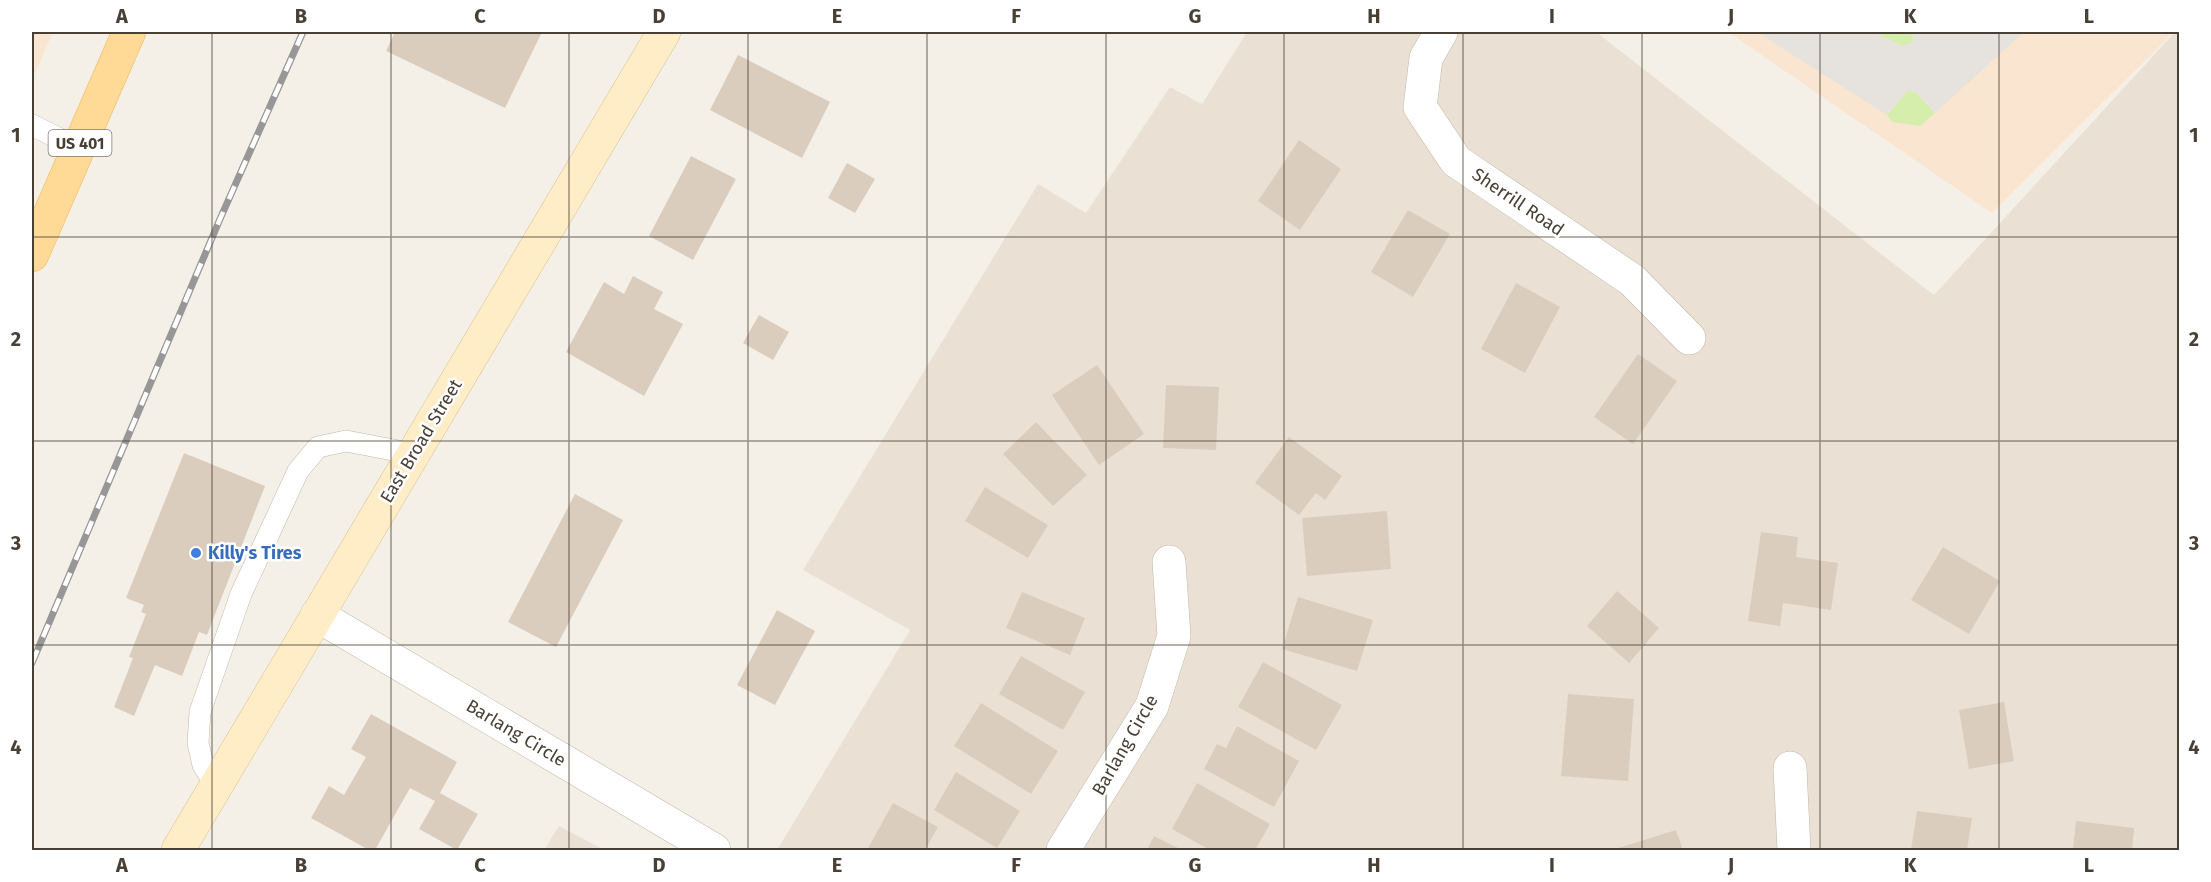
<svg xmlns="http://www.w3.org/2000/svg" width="2211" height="882" viewBox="0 0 2211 882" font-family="'Fira Sans',sans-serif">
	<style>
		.residential { fill: #eae1d4 }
		.commercial { fill: #f9e5d0 }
		.green { fill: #d5eeab }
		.parking { fill: #e6e3df }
		.building { fill: #dbcdbe }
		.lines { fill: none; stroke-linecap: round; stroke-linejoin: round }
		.service-casing { stroke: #c2b7a8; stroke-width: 22 }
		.minor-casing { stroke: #c2b7a8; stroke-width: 34 }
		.secondary-casing { stroke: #dac291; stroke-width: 34 }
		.primary-casing { stroke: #f2b858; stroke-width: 34 }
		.service { stroke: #fff; stroke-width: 21 }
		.minor { stroke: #fff; stroke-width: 33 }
		.secondary { stroke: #ffedc7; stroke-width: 33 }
		.primary { stroke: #ffd996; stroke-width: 33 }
		.rail-casing { stroke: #979797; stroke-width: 7 }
		.rail { stroke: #fff; stroke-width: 4.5; stroke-dasharray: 14; stroke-linecap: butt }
		.grid { fill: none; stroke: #494035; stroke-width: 1.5; stroke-opacity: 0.55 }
		.shop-dot { fill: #3f7fe0; stroke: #fff; stroke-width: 2 }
		.labels { text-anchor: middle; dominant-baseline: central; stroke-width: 5; stroke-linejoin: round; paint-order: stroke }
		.shield { fill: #fff; stroke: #807972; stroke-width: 1.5 }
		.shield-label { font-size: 16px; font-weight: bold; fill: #494035 }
		.street-label { font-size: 18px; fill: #494035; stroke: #fff }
		.shop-label { font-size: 18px; font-weight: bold; fill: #366cbe; stroke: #fff; text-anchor: start }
		.neatline { fill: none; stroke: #494035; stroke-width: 2 }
		.grid-label { font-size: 20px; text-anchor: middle; font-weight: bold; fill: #494035 }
	</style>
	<rect width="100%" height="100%" fill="#f5f0e7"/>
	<path class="residential" d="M1247,32H1596L1934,295L2175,32H2179V850H777L910,630L803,570L1038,184L1086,213L1170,87L1202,104Z
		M559,826L604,850H544Z"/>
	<path class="commercial" d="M32,32H53L32,80Z
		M1728,32H2174L1992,213Z"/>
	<path class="green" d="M1877,32H1911L1914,42L1902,46L1879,35Z
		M1907,91L1916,92L1935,113L1920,126L1892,122L1887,115Z"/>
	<path class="parking" d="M1757,32H1877L1880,35L1902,46L1914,42L1911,32H2024L1935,113L1916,92L1907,91L1887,115Z"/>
	<path class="building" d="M395,32H542L505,108L386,51Z
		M738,55L830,102L802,158L710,110Z
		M1299,140L1341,169L1300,230L1258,201Z
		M691,156L736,179L693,260L649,236Z
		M847,163L875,179L855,213L828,198Z
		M1408,210L1450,234L1413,297L1371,272Z
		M633,276L663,292L654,309L683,324L644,396L566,352L604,282L624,294Z
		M1516,283L1560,307L1525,373L1481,349Z
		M759,315L789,332L773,360L743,343Z
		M1638,354L1677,381L1633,444L1594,417Z
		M1097,365L1144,434L1099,465L1052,395Z
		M1166,385L1219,387L1216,450L1163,448Z
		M1036,422L1087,475L1053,506L1003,454Z
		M1289,437L1342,476L1325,500L1316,493L1299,515L1255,483Z
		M184,453L265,486L207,635L199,632L182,676L155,665L134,716L114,707L133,658L129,657L146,614L141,612L144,605L126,598Z
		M985,487L1048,525L1028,558L965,521Z
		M575,494L623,520L556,647L508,622Z
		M1387,511L1391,569L1307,576L1302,518Z
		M1761,532L1798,537L1796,557L1838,563L1831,610L1783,603L1780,626L1748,621Z
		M1943,547L2000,581L1969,634L1911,600Z
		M1617,591L1659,628L1629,663L1587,626Z
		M1022,592L1085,618L1070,655L1006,628Z
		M1298,597L1373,620L1357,671L1282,649Z
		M777,610L815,631L775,705L737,685Z
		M1021,656L1085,692L1063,730L999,694Z
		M1263,662L1342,705L1316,750L1238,707Z
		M1568,694L1634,699L1628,781L1561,776Z
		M2004,702L2014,761L1969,769L1959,710Z
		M981,703L1058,751L1031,794L954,746Z
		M371,714L457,762L440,793L478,814L457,850L419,829L435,801L410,788L375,850H369L311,818L329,786L344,795L366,757L351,749Z
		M1237,726L1299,761L1274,807L1204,769L1217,744L1226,748Z
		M956,772L1020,811L997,848L934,810Z
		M1197,783L1270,824L1255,850H1210L1172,829Z
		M893,803L938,827L925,850H867Z
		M1917,811L1972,818L1967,850H1911Z
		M2076,821L2134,828L2132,850H2073Z
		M1676,830L1683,850H1612Z
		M1154,836L1182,850H1147Z"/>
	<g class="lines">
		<defs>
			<path id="service" d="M32,125L78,148
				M216,786L203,765L198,743L200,712L241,594L298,471L318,447L346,441L414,454"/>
			<path id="minor" d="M1441,32L1426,58L1420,107L1456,161L1632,280L1689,338
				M317,615L714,850
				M1790,768L1794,850
				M1063,850L1152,706L1174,636L1169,562"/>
			<path id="secondary" d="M178,850L664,32"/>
			<path id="primary" d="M32,255L129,32"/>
		</defs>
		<use href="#service" class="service-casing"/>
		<use href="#minor" class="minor-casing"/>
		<use href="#secondary" class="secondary-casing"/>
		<use href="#primary" class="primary-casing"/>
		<use href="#service" class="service"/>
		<use href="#minor" class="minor"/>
		<use href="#secondary" class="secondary"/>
		<use href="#primary" class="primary"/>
		<defs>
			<path id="rail" d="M32,663L220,219L303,32"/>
		</defs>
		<use href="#rail" class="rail-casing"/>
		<use href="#rail" class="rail"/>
	</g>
	<path class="grid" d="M212,32V850M391,32V850M569,32V850M748,32V850M927,32V850M1106,32V850M1284,32V850M1463,32V850M1642,32V850M1820,32V850M1999,32V850M32,237H2180M32,441H2180M32,645H2180"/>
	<circle class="shop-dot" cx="196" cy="553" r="6"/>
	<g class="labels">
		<rect class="shield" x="48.5" y="130" width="63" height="26" rx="4.5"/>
		<g class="shield-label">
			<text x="80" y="143">US 401</text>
		</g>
		<g class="street-label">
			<text transform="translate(1518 202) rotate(34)">Sherrill Road</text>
			<text transform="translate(421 441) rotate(-59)">East Broad Street</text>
			<text transform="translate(516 733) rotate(31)">Barlang Circle</text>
			<text transform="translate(1125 745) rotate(-60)">Barlang Circle</text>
		</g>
		<g class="shop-label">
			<text x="208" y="553">Killy's Tires</text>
		</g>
	</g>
	<rect width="2211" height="882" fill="none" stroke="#ffffff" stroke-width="66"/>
	<rect x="33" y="33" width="2145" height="816" class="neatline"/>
	<g class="grid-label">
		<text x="122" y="23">A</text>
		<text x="301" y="23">B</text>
		<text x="480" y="23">C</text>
		<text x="659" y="23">D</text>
		<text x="837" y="23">E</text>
		<text x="1016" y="23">F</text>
		<text x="1195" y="23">G</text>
		<text x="1374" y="23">H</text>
		<text x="1552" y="23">I</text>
		<text x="1731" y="23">J</text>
		<text x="1910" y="23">K</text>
		<text x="2089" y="23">L</text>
		<text x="16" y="142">1</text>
		<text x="2194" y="142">1</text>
		<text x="16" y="346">2</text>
		<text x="2194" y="346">2</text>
		<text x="16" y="550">3</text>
		<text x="2194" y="550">3</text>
		<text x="16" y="754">4</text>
		<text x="2194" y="754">4</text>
		<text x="122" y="872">A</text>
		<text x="301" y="872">B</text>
		<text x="480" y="872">C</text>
		<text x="659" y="872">D</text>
		<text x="837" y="872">E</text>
		<text x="1016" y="872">F</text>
		<text x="1195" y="872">G</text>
		<text x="1374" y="872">H</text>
		<text x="1552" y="872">I</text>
		<text x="1731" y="872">J</text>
		<text x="1910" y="872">K</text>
		<text x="2089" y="872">L</text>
	</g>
</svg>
